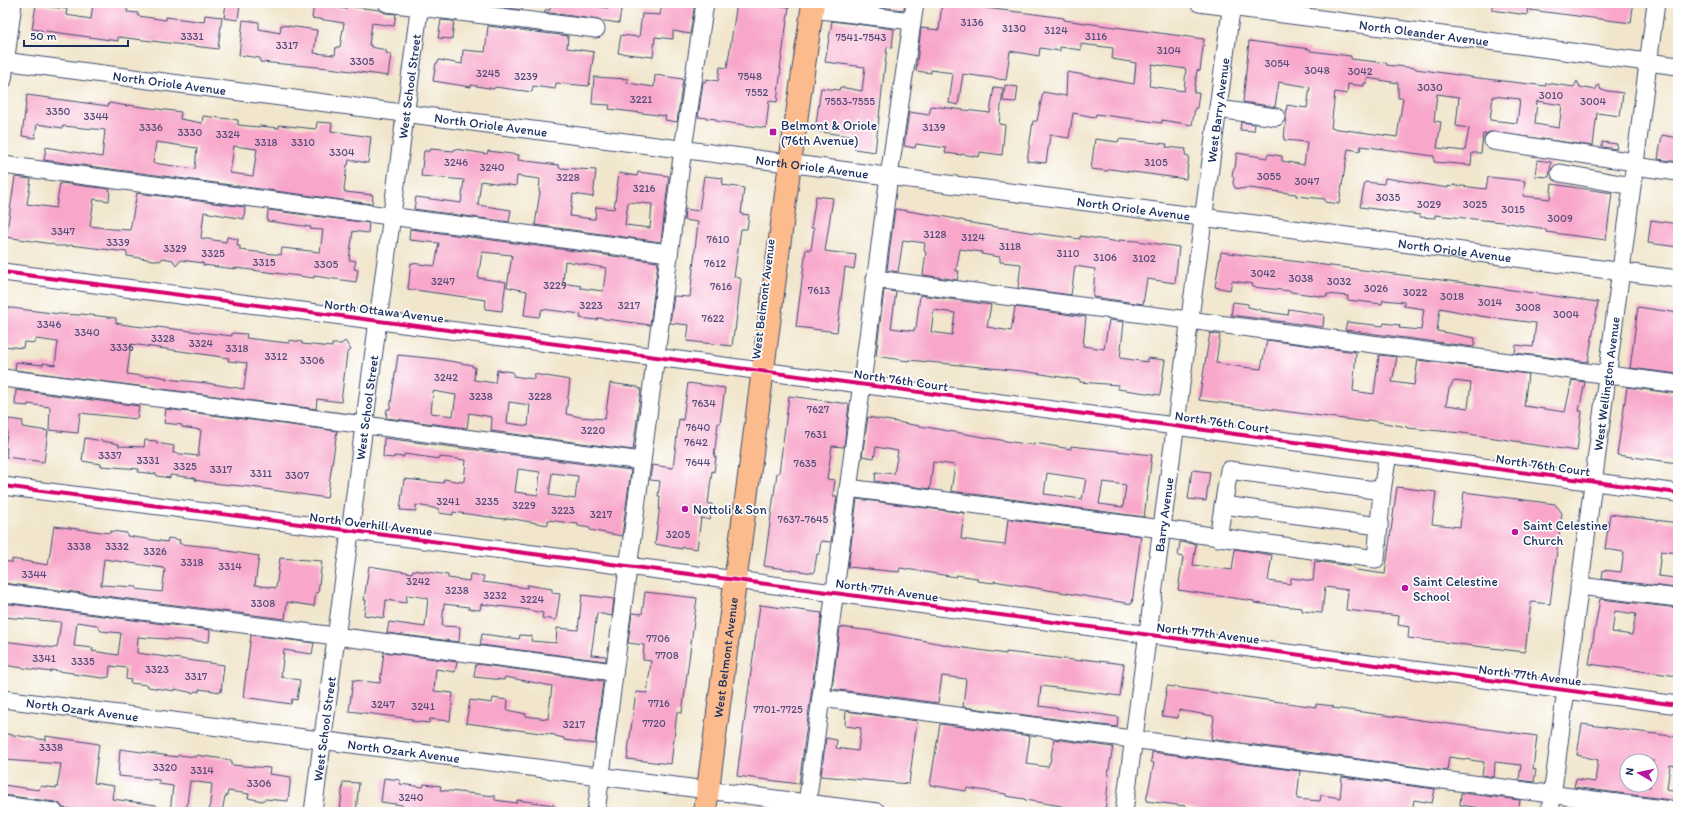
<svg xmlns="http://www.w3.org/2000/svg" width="1681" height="815" viewBox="0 0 1681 815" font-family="Itim,sans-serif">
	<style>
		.building { fill: #f8a7cb; fill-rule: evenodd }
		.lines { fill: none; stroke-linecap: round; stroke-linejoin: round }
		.minor-casing { stroke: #3b4a6e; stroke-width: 19 }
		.major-casing { stroke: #3b4a6e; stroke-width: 24 }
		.minor { stroke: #fff; stroke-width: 17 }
		.major { stroke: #fbbb8d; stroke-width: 22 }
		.cycleway-casing { stroke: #fff; stroke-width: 6 }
		.cycleway { stroke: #d6006c; stroke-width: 4 }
		.poi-dot { fill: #b5179e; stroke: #fff; stroke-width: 1.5 }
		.labels { text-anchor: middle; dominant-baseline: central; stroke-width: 3.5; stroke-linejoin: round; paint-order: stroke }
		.number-label { font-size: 11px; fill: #524d79 }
		.street-label { font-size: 13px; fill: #1b2f5e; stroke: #fff }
		.poi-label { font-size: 13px; fill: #1b2f5e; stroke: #fff; text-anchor: start }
	</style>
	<rect width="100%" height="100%" fill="#fff"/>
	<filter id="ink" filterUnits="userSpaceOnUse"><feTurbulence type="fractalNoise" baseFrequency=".025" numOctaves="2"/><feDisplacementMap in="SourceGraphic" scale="8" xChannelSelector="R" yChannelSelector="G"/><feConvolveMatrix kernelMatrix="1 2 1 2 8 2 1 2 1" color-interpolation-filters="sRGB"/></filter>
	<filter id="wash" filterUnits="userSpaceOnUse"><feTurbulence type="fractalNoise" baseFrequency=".012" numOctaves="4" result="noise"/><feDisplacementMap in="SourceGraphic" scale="16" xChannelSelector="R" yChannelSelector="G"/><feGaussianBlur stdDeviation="0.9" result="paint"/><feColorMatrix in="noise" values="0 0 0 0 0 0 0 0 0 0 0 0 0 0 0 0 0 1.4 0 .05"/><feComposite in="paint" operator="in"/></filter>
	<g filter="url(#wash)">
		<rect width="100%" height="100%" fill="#f1e6cc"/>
		<g id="blocks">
			<path class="building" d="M93,3H128L127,12L138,13V16L166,20V17L204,22L205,15L222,17L218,49L118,37V41L32,29L36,5L67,9L66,15L91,19Z
				M226,3H240L238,20L224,18Z
				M492,3H522V10L491,6Z
				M551,3H573L608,8V3H622L619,23L544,12L545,10H550Z
				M662,3H695L690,34L673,31V39L655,37L653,57L618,53L621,35L639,37L642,14L660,15Z
				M737,3H756L789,7L780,69H781L777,102L769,101L766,128L716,121V119L698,117L703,82H705L706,79L718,81L720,67L727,68Z
				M846,3H905L904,10Z
				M942,3L1027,13L1064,18V20L1085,23L1204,39L1200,71L1197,70L1194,93H1199L1197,108H1195L1192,125L1162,120V123L1096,114L1095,117L1073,113L1069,138L1050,135L1046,163L1027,161L1033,121H1037L1043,92L1066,96L1067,72L1134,84L1136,63L1112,59L1113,48L1081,44V50L1060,47V51L1040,48L1039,56L1010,51L1006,80L963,74L958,105L949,103L953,73L931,70V73L916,71L921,28L939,30ZM1152,64L1186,69L1184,91L1149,86Z
				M1492,3H1528L1527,15L1492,10Z
				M1530,3H1613V5L1633,6L1631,23L1530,10Z
				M314,4L346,9V6L380,10L385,13L396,14L394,26L372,23L369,45H371V47L386,50V53L391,54L388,76L329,68L260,62V58L239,55L243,20L259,22V29L280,33L281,25L317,30L314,53L335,55L336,47H340L344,23L312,18Z
				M441,20L454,21L452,39L438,38Z
				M832,21L894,29L892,48L887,47L875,152L854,149L856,137L815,131L821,88L839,90L840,87L862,91L865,67L825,62Z
				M488,26L568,36L567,48L594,52L589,86L556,83L555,89L533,86L532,92L495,87L494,89L471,85V87L433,81L436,63H438L439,60L462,64L463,50L485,52Z
				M1249,41L1310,49V51L1351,56V59L1387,63L1386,65L1416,68V69L1478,78L1546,86V83L1574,87L1577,81L1580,87L1595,90L1599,84L1601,90L1623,93L1620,116L1597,113L1593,146L1490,132L1486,134H1483L1481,153H1472L1471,165L1434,162V156L1361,146L1360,151L1348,149L1339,204L1325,202V199L1296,196V194L1249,188H1244L1243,189L1235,188L1233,183L1234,178L1232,176L1233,170L1235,168L1237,153L1267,158L1268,154L1282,156V161L1304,165L1307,142L1284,140L1287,105L1307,108L1310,87L1279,82L1275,107L1243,102ZM1367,78L1398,83V98H1403L1397,137L1331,128L1335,92L1347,94L1348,84L1364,86V83H1367ZM1437,94L1459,97L1456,126L1469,128L1465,151L1437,148L1441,122L1434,121ZM1493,96L1520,99L1517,123L1490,120ZM1537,101L1562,105L1559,128L1535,124Z
				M655,75L683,79L677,122L665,120L666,116L609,109L610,105L592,104L594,77L628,79L627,83L654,87Z
				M1005,85L1018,87L1016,102L1003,101Z
				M994,87L1003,88L999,124L1005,125L1002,155L980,152L979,157L962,154V155L945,153L946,148L916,144L915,148L904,146L909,112L929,115L931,106L990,113Z
				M27,95L108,106L109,103L128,106V105L181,112L180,119L202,123L203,116L238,120V125L259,127V126L279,128V125L316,129L317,122L332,123L331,131L371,137L368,163L349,160L348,165H347L344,189L345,192L373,195L372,204L44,160L46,147L102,157L105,130L63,126V128L37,124L35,138L22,136ZM156,142L197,148L195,169L153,163ZM234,146L257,149L253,176L230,173Z
				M1241,122L1255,124L1254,131L1240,130Z
				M1662,135L1678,138V162L1658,159Z
				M1095,139L1118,142L1119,139L1167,144L1166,147L1186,149L1185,155L1189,156L1186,179L1110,169L1107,171L1091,169Z
				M1602,142L1617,144L1616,149L1602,147Z
				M430,149L454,151L455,149L487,154L488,151L519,155L518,160L559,165V168L596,170L593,197L573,194L570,216L592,219H595L596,207L614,209L619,173L637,176L638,172L669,176L661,242L535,225L540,192H539L540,179L517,176L516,186L481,181L478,205L511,210L509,222L414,209L416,197L461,203L464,180L421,176L424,151H430ZM628,202L652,204L650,228L625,225Z
				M1537,160L1551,162L1549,177L1535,176Z
				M704,176L723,178L722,185L744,188L741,214L749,215L747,229H741L734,277L740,278L741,280L735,331H734L732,346L687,341L689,325L670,323L674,296L690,297L698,222L684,220L685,209L699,211Z
				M15,177L31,179L27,204L56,208L60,183L110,189L109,201L94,199L90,226L112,229L130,230L137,193L245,207L244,219L204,212L201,238L226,242L227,237L238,239L237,246H240V250L281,255L282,248L320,252L323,230L310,229L311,227L267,221L268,210L369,223L368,233L353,231L349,260L356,261L354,269L358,270L356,282L314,276V278L236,268L235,269L203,265V263L181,260L176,266L173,260L163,258L160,261L127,256V252L70,245L69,246H56L52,244L6,237Z
				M1488,177L1525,181L1523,196L1550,199L1552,184L1612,193L1606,240L1546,232V229L1503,222L1435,215V218L1420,217V215L1360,207L1365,182L1384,184L1385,178L1448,188V186L1452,187L1453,185L1486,189Z
				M816,196L833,198L825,251L856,255L854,269L845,267L837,332L796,327L806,249L811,250L814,228H811Z
				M895,209L946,217L965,221V222L1042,234L1080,239V236L1119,242V240L1137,241L1179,247L1175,283L1147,279L1143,304L1093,297L1095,269L1075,266L1071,295L1018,288L1021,264L1000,262V257L981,254L982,252L960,249L956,271H959L957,280L923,275L926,252L924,251L925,243L903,240L898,272L887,270Z
				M1651,220L1678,224V247L1648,243Z
				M410,229L658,262L650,325L598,318L597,320L580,318L581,314L542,309L539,317L524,315L527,291L507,287L512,255L482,252L478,278L506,282L502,311L485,309L486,300L408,289L411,263L435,266L439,243L409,240ZM565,261L606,268L603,291L580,288L581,286L563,283Z
				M1221,252L1465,283L1539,294L1598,302L1588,362L1515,353L1516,345L1533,347L1536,323L1480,316L1440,308L1437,331L1475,338L1474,347L1345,330L1347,322L1383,326L1384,323L1400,325L1399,328L1421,330L1424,309L1404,306V302L1383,300L1382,304L1347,300L1348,296L1327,294V297L1291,292V291L1252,287L1253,284L1232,281L1230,290L1215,287Z
				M884,290L896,292L891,328L914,331V328H916L920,295L991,305L987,327L1011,331L1015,307L1086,317L1083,346L1104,349L1109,320L1124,322L1120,358L1147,362V358L1165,360L1160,395L1118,389V385L1080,382V380L1022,371L908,360V361L876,356ZM934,310L955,313L952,335L931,332Z
				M1233,302L1248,304V307L1261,310V311L1288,315L1289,309L1324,315L1323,327L1231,315Z
				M3,307L60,314L80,315L81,314L116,318V323L133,326L157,328V327L232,336V333L247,334L246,338L270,341L289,343V340L302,342V344L332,347V344H341L345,341L351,350L347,353L341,402L317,399L316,409L15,370L16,362L43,365V363L55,365L58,342L36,339L35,343L24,342L23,348L3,346ZM131,344L229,358L228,361L247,363L244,389L206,383L166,379L167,378L150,375L149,377L127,374Z
				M1638,307L1678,313V374L1630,368Z
				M1210,333L1220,335L1216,363L1242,367L1261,369L1267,340L1356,352L1353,391L1374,394L1379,355L1397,357L1392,382L1414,385L1418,360L1528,374L1524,406L1565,412L1572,380L1585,382L1579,411H1582L1577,451L1521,443V442L1462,433L1407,428V427L1368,420L1367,422L1199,400ZM1454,381L1471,383L1468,408L1446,405L1449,389Z
				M398,355L438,359L472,365V367H475L474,380L495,383L497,370L513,372V376L534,379V374L570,380L566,414L580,417L605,419L610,383L638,387V388L641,389L633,450L491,431L492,417L469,413L467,428L386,418L387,409H390ZM433,391L456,395L453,416L431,413ZM509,402L530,405L528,426L507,423Z
				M688,383L725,388L720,423H718L714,457H716L714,472L712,471L708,504H712L710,520L701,518L697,549L682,547V549L655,544L659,513L660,496H658L660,481L650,480L652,465L673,468L679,419L683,420Z
				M1627,387L1678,394V463L1617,455Z
				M16,390L139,406L137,419L80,413L78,433L49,430L50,407L28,404V406L15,405Z
				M789,396L849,404L844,447L832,446L827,479L835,480L833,496H837L831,542L821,541L819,554H817L814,573L764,566L777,473H779Z
				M166,409L337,431L327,498L251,487L212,483L195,480V478L170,475V478L157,476V474L138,472L139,469L101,466V464L82,461L85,438L119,444L118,446L144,447L145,440L157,441V443L174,446L173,453L198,456L201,430L182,427V425L164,423Z
				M868,417L1012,442L1034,445V443L1071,449V446L1152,455L1144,517L951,491L955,465L933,462L930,489L875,481L876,472L894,474L898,451L876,447L874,458L862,456ZM1047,473L1086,479L1082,499L1044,494ZM1103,482L1126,485L1123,507L1099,504Z
				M9,419L23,421L22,427L48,431L44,462L6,457L7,448H5Z
				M384,438L631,470L622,536L590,530V528L578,526V524L548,520V525L508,518L504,519L453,512V515L439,513V509L416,505V511L400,510L404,479L443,483L444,479L462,482L464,481L466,460L440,457V459L404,454V457L394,456V458L383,457ZM518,469L540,472L538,495L515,492ZM552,473L578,476L575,499L549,495Z
				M1192,470L1210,472L1206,501L1188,499Z
				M1397,487L1436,492L1432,524L1460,527L1464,492L1555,504L1562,513L1550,604L1531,602L1525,652L1408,638L1409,627L1398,625L1399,616L1346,610L1348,590L1325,587L1322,613L1302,611V608L1254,603V601L1178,590L1183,557L1178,556L1180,542L1196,544L1193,565L1232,570L1235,549L1272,555L1268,581L1290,584L1291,578L1313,581L1315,561L1351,566L1356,570L1385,574Z
				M857,499L964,513L961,539L980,542L1005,545L1008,519L1141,536L1132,604L994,581V583L977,581V578L956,575V577L937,574L900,568L899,572L848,567Z
				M1610,514L1678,523V553L1661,551L1658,576L1676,578L1675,588L1602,579L1603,570L1621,572L1624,552L1605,549Z
				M54,526L110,533L111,531L127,533V536L167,542L168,538L180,540L179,543L181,544L221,548V550L259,556L255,585L276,588L280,558L322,561L318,593L316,592L314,606L287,602L285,619L3,583V561L9,562H12V559L48,565ZM104,559L163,568L165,570L162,592L136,589L137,587L101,585Z
				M369,566L412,573L413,570L448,575V578L469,581L470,574L484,576L483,582L527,588V585L552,589V593L560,594L556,620L542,618L543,613L523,609L481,604L480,610L468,609L469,607L444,604L442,626L460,627L459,642L387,633L389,622L425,627L428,598L407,595L406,603L386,600L384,618L364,615L366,600H364Z
				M645,592L697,598L682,713L677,712L671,764L627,759L636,692L647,693L651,661L643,660L644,645L628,643L632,613L642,614Z
				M582,595L614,599L612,616L597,613L591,655L606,656V661L480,645L482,634L519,639L520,635L532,636L531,641L556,643L557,628L578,630Z
				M1600,599L1678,608V676L1589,664ZM1615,611L1636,614L1632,635L1612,632Z
				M3,603L210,630L209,642L138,637L137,653L224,665L221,692L199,689V692L195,691L193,693L175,689V691L148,687V685L130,683L131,680L126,679L127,668L110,666L109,677L103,678L73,674V673L51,670V672L3,665V641L57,648L61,622L3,617ZM77,622L97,625L101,631L121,633L118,655L92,651L93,648L74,646Z
				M760,605L822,613L799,784L737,776Z
				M840,627L872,631L958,647L1006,654V652L1081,661L1082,659L1124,664L1120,696L1041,686L1039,706L1118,717L1117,727L963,707L966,679L942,676L938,703L832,689Z
				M251,635L314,643L312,654L284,650L281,677L300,680L297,700L292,699L291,704L243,697Z
				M384,652L457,662L455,672L436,669L434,691L453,693L450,721L430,719L429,723L412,721V719L349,711L353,680L380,683Z
				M476,664L603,681L595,744L564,740V738L555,736V735L466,723L470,700L492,703L493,698L508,700L507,710L526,714L525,716L548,719L552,686L505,677L504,680L474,677Z
				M1167,686L1316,707V704L1333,706V708L1537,736L1533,769L1536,770L1534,782L1519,780L1521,765L1495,762L1494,777L1482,775L1484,762L1449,757L1447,771L1211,739L1214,718L1213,717V716L1179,710L1178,718L1162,716Z
				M846,711L917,721L909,784L821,776L826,738L837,740L836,748L858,751L861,728L845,726Z
				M940,724L1030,736L1026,764L1048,767L1049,763H1050L1054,739L1113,747L1108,774H1109L1105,812H1087L1062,807V806L1025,800V799L1006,796V794L967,788L966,791L930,785Z
				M1582,724L1678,737V766L1670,765L1667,789L1678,791V801L1574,787L1576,779L1595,782L1598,760L1577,755ZM1627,761H1654L1650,787L1627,785Z
				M7,734L46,740V736L99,744L94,783L114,786L112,799L156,805V812H113L114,811L91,808L90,812L76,811L77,810L63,808L60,804L55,802L3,795V785L39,790L40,786L57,788L61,764L4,760Z
				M120,749L177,757L178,755L196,757V755L231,760V765L270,768L269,774L291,777L288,801L265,799L262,801L248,798L249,794L228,791L227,796H225L222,812H209L212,784L190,781L186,812H170L173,786L159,784V780L118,776Z
				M1152,752L1300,771L1297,799L1320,801L1321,795L1340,798L1342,777L1435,789L1432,803L1414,800L1412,812H1214L1185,807V806L1146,801L1154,763L1151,762Z
				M384,778L400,780V784L423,787L424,784L441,786L440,790L495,796V800L517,803V800L554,805V812H436L403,808L402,805L381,802Z
				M343,782L359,783L356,812H340Z
				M1461,793L1520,800L1518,812H1478L1479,808L1460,805Z
				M1571,807L1609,812H1570Z"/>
		</g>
	</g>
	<g filter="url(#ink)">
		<use href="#blocks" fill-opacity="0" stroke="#3b4a6e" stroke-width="1"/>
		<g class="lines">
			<defs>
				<g id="minor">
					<path d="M387,3L596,29"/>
					<path id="s1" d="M1199,3L1678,66"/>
					<path d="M812,9L912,21"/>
					<path id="s2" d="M3,61L1678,279"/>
					<path d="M3,80L13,3"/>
					<path d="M1218,109L1276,117"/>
					<path d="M1493,141L1635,162"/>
					<path d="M3,165L669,253"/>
					<path d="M1634,166L1678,172"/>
					<path d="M1560,173L1632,186"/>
					<path d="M3,272L656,357L1678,493"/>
					<path d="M875,279L1678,384"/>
					<path d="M3,378L642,461"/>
					<path d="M3,486L736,580L1678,705"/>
					<path d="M848,488L1162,529L1376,559L1382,491L1388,454"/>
					<path d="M1223,505L1379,526"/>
					<path d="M1218,538L1229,470L1382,491"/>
					<path d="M1579,586L1678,598"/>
					<path d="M3,593L614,672"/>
					<path d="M821,698L1678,811"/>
					<path id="s3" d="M3,699L877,812"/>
					<path d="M3,805L54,812"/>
					<path id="s4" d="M313,812L420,3"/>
					<path d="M596,812L683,149L705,3"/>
					<path d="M806,812L889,176L915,3"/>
					<path id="s5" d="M1124,812L1232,3"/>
					<path id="s6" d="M1550,812L1656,3"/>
				</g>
				<g id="major">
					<path id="s7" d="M705,812L790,163L813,3"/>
				</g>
			</defs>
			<use href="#minor" class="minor-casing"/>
			<use href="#major" class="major-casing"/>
			<use href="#minor" class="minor"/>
			<use href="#major" class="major"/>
			<defs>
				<path id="cycleway" d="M3,272L656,357L1678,493
					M3,486L736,580L1678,705"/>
			</defs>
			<use href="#cycleway" class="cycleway-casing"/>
			<use href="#cycleway" class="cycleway"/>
		</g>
	</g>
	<g class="poi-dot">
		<rect x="769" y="128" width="8" height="8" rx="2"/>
		<circle cx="685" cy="509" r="4"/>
		<circle cx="1515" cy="532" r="4"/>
		<circle cx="1405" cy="588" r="4"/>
	</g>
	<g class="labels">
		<g class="number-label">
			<text x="972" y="22">3136</text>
			<text x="1014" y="28">3130</text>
			<text x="1056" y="30">3124</text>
			<text x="192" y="36">3331</text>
			<text x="1096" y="36">3116</text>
			<text x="861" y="37">7541-7543</text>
			<text x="287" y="45">3317</text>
			<text x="1169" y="50">3104</text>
			<text x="362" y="61">3305</text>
			<text x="1277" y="63">3054</text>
			<text x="1317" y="70">3048</text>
			<text x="1360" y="71">3042</text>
			<text x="488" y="73">3245</text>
			<text x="526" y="76">3239</text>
			<text x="750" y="76">7548</text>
			<text x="1430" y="87">3030</text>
			<text x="757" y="92">7552</text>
			<text x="1551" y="95">3010</text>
			<text x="641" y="99">3221</text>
			<text x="850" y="101">7553-7555</text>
			<text x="1593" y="101">3004</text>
			<text x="58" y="111">3350</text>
			<text x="96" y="116">3344</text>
			<text x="151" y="127">3336</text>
			<text x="934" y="127">3139</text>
			<text x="190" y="132">3330</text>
			<text x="228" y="134">3324</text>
			<text x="266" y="142">3318</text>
			<text x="303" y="142">3310</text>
			<text x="342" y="152">3304</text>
			<text x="456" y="162">3246</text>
			<text x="1156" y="162">3105</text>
			<text x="492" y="167">3240</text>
			<text x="1269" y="176">3055</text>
			<text x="568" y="177">3228</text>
			<text x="1307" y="181">3047</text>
			<text x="644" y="188">3216</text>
			<text x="1388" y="197">3035</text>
			<text x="1429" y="204">3029</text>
			<text x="1475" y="204">3025</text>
			<text x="1513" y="209">3015</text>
			<text x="1560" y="218">3009</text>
			<text x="63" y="231">3347</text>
			<text x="935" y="234">3128</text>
			<text x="973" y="237">3124</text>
			<text x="718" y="239">7610</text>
			<text x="118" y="242">3339</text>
			<text x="1010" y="246">3118</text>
			<text x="175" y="248">3329</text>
			<text x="213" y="253">3325</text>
			<text x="1068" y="253">3110</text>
			<text x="1105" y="257">3106</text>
			<text x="1144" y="258">3102</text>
			<text x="264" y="262">3315</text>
			<text x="715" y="263">7612</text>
			<text x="326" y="264">3305</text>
			<text x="1263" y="273">3042</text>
			<text x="1301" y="278">3038</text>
			<text x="443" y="281">3247</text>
			<text x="1339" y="281">3032</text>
			<text x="555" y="285">3229</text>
			<text x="721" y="286">7616</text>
			<text x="1376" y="288">3026</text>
			<text x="819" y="290">7613</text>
			<text x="1415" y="292">3022</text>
			<text x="1452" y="296">3018</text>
			<text x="1490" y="302">3014</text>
			<text x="591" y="305">3223</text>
			<text x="629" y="305">3217</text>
			<text x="1528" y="307">3008</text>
			<text x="1566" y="314">3004</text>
			<text x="713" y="318">7622</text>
			<text x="49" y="324">3346</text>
			<text x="87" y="332">3340</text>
			<text x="163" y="338">3328</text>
			<text x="201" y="343">3324</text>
			<text x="122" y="347">3336</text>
			<text x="237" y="348">3318</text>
			<text x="276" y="356">3312</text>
			<text x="312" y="360">3306</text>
			<text x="446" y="377">3242</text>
			<text x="481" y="396">3238</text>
			<text x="540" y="396">3228</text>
			<text x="704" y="403">7634</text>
			<text x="818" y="409">7627</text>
			<text x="698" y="427">7640</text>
			<text x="593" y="430">3220</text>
			<text x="816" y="434">7631</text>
			<text x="696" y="442">7642</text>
			<text x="110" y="455">3337</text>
			<text x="148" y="460">3331</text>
			<text x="698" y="462">7644</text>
			<text x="805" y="463">7635</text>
			<text x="185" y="466">3325</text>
			<text x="221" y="469">3317</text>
			<text x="261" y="473">3311</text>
			<text x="297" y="475">3307</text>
			<text x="448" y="501">3241</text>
			<text x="487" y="501">3235</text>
			<text x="524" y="505">3229</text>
			<text x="563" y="510">3223</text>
			<text x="601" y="514">3217</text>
			<text x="803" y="519">7637-7645</text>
			<text x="678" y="534">3205</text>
			<text x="79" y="546">3338</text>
			<text x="117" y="546">3332</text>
			<text x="155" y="551">3326</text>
			<text x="192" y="562">3318</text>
			<text x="230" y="566">3314</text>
			<text x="34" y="574">3344</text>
			<text x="418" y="581">3242</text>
			<text x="457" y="590">3238</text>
			<text x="495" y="595">3232</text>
			<text x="532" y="599">3224</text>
			<text x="263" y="603">3308</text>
			<text x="658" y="638">7706</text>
			<text x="667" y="655">7708</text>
			<text x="44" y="658">3341</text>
			<text x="83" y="661">3335</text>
			<text x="157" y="669">3323</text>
			<text x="196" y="676">3317</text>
			<text x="659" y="703">7716</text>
			<text x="383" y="704">3247</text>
			<text x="423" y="706">3241</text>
			<text x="778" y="709">7701-7725</text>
			<text x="654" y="723">7720</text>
			<text x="574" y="724">3217</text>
			<text x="51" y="747">3338</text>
			<text x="165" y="767">3320</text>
			<text x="202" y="770">3314</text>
			<text x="259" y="783">3306</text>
			<text x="411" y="797">3240</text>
		</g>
		<g class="street-label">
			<text stroke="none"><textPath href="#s1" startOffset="227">North Oleander Avenue</textPath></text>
			<text stroke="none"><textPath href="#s2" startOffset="168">North Oriole Avenue</textPath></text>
			<text stroke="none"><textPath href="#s4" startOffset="732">West School Street</textPath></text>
			<text stroke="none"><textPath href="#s5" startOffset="708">West Barry Avenue</textPath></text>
			<text stroke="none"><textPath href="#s2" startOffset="492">North Oriole Avenue</textPath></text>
			<text stroke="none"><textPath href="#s2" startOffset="816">North Oriole Avenue</textPath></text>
			<text stroke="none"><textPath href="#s2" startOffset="1140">North Oriole Avenue</textPath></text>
			<text stroke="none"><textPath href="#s2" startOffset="1464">North Oriole Avenue</textPath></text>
			<text transform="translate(763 299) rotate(-83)">West Belmont Avenue</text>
			<text transform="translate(384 311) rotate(7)">North Ottawa Avenue</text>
			<text transform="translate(901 380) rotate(8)">North 76th Court</text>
			<text stroke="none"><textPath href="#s6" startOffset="432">West Wellington Avenue</textPath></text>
			<text stroke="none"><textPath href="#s4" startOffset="408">West School Street</textPath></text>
			<text transform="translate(1222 422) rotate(8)">North 76th Court</text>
			<text transform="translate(1543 465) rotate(8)">North 76th Court</text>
			<text stroke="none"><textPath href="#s5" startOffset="300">Barry Avenue</textPath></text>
			<text transform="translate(371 524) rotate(7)">North Overhill Avenue</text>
			<text transform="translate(887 590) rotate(8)">North 77th Avenue</text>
			<text transform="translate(1208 633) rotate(7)">North 77th Avenue</text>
			<text stroke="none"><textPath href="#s7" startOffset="156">West Belmont Avenue</textPath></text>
			<text transform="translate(1530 675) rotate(7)">North 77th Avenue</text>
			<text stroke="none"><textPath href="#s3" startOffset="80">North Ozark Avenue</textPath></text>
			<text stroke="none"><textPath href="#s4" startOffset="84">West School Street</textPath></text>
			<text stroke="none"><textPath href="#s3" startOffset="404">North Ozark Avenue</textPath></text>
		</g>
		<g class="poi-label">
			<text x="781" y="125">Belmont &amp; Oriole<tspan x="781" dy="15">(76th Avenue)</tspan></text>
			<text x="693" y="509">Nottoli &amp; Son</text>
			<text x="1523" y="525">Saint Celestine<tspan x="1523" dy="15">Church</tspan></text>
			<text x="1413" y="581">Saint Celestine<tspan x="1413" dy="15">School</tspan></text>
		</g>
	</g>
	<rect width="1681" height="815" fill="none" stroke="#fff" stroke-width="16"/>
	<g transform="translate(1639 773) rotate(279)"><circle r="19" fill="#ffffff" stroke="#a4acbf"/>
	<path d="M0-3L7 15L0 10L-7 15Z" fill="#b5179e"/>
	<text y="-6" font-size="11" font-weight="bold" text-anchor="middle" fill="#1b2f5e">N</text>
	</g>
	<path d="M24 40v6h104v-6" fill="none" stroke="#1b2f5e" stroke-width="2"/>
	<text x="30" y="40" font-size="12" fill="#1b2f5e" stroke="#ffffff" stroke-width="3" paint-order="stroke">50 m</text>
</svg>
